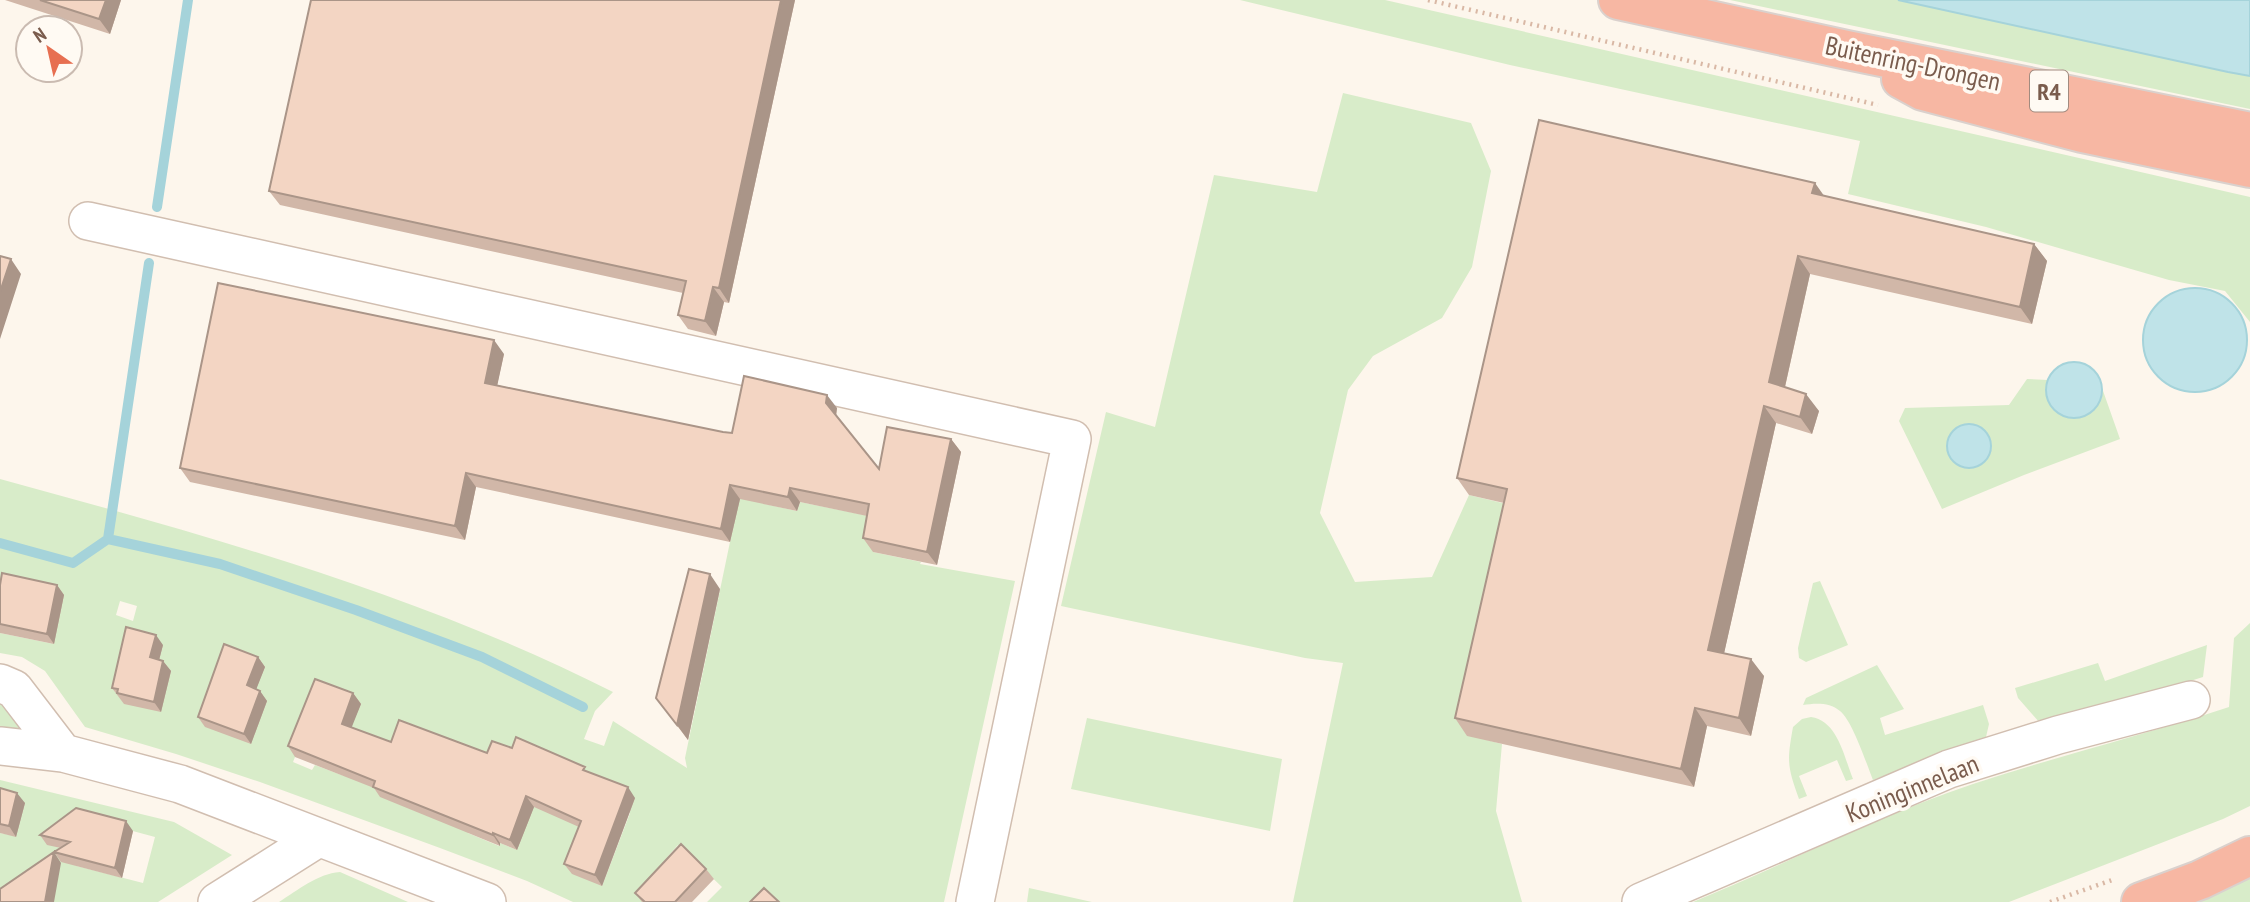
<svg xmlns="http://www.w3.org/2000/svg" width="2250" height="902" viewBox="0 0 2250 902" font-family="'PT Sans Narrow',sans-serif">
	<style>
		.green { fill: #d8ecc9; fill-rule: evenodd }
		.water { fill: #bfe3e8; stroke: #a5d3da; stroke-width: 2 }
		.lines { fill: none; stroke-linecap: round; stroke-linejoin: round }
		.stream { stroke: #a5d3da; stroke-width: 10 }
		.minor-casing { stroke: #d1beb0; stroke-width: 40 }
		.highway-casing { stroke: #dad1cd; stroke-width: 42 }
		.path { stroke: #d9b8a5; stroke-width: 4.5; stroke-dasharray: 2 5; stroke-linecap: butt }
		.minor { stroke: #fff; stroke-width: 37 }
		.highway { stroke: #f7b7a3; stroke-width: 38 }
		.wall { fill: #d1b7a8 }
		.shaded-wall { fill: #aa9588 }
		.building { fill: #f3d5c3; stroke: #aa9588; stroke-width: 2 }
		.labels { text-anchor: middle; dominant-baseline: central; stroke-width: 7; stroke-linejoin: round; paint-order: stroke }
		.shield { fill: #fffaf3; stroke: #a28b7f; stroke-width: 2 }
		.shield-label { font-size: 24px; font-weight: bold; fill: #7a5c4d }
		.street-label { font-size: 26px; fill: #7a5c4d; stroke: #fffaf3 }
	</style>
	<rect width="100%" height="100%" fill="#fdf6ec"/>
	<path class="green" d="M1240,0H1385L2250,197V322L2225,291L2169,280L1986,227L1848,194L1860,141L1510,65Z
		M1730,0H1898L2250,76V109Z
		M1343,93L1471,123L1491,171L1472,267L1442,318L1373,356L1348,390L1320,513L1355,582L1432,577L1469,495L1519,507L1468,735L1502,744L1496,811L1522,902H1293L1343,663L1305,658L1061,606L1106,412L1155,427L1214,175L1317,192Z
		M2027,379L2048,380L2047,397L2082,416L2097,406L2102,388L2120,439L2024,475L1942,509L1899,421L1905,408L2009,405Z
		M0,479C209,536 419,594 613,692L595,711L584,739L604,746L613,721L687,768L685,758L740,494L765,504L797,511L800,502L879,518L873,552L921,562L920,564L1015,581L944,902H707L722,887L678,845L663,862L672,871L643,902H573L527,881L440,848L260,782L176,754L85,727L45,671L22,657L0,653V633L54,644L0,629ZM120,601L137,606L133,621L116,615ZM322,689L344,776L315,765L312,770L293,762ZM499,751L517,850L500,843L499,846L468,833ZM630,812V813L602,886L589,831Z
		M1820,581L1848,645L1806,662L1799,658L1798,648L1813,583Z
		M2250,623V806L2223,819L2009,902H1693C1787,864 1877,816 1973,784C2058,756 2144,735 2229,707L2234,638Z
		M2207,645L2203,677L2114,705L2040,723L2018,698L2015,688L2098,663L2105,681Z
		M1877,665L1904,709L1880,718L1885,735L1983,705L1989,724L1986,737L1873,780C1867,765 1852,720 1840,711C1830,702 1815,703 1803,705L1806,698Z
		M0,697L32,736L0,727Z
		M1811,717C1838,721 1844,757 1853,779L1846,781L1837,760L1799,776L1807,796L1799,799C1787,766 1787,761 1793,727L1802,719Z
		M1087,718L1282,759L1270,831L1071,789Z
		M0,780L174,822L232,855L158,902H54L0,896V833L16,836L0,797ZM129,830L155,837L143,883L77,866Z
		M340,872L408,902H279C298,890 317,874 340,872Z
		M2250,876V902H2189Z
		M1029,888L1092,902H1027Z"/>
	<path class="water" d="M1898,0H2250V76L2228,72Z
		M2143 340a52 52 0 1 1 104 0a52 52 0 1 1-104 0Z
		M2046 390a28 28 0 1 1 56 0a28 28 0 1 1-56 0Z
		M1947 446a22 22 0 1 1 44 0a22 22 0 1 1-44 0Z"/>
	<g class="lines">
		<path class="stream" d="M157,207L188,0
			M149,263L108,539L220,564L356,610L482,657L583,707
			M0,543L73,563L108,539"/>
		<defs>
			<path id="minor" d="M88,221L1072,439L975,902
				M0,683L14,689L63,753
				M0,746L63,753L180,784L487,902
				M217,902L318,838
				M1641,902L1949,769L2058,735L2191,700"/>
			<path id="highway" d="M1618,0L1847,50L2250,132
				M1901,79L1923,91L2082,133L2250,168
				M2141,902L2200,880L2250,856"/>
		</defs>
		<use href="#minor" class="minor-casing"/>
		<use href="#highway" class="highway-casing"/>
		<path class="path" d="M1428,0L1878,105
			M2050,902L2115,879"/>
		<use href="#minor" class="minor"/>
		<use href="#highway" class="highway"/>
	</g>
	<path class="wall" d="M5,0H121L110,34Z
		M311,0H795L729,303L724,302L716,336L688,329L678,315L683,293L280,205L269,191Z
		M1824,196L2034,244L2047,261L2032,324L1810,274L1785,387L1819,411L1812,434L1776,423L1724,653L1764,676L1751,736L1707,726L1694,787L1467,736L1455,718L1504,503L1469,495L1457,478Z
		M504,354L497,385L723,432L732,433L837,408L836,415L879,469L951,439L961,452L937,565L873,552L863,538L867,516L800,502L797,511L740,499L730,542L476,487L465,540L190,482L180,468Z
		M0,585H57L64,595L54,644L0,633Z
		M720,589L688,740L656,698Z
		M163,645L159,660L163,661L171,671L161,712L124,704L112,688Z
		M258,657L265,667L256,689L260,691L267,701L251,744L205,727L198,717Z
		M353,693L361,704L351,727L391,742L487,753L512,748L588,772L635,798L602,886L572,874L564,864L579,827L534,807L517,850L500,843V846L380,797L374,788L295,757L288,746Z
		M0,788L25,803L16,837L0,833Z
		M133,831L122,878L61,862L54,852L61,848L47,845L40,835Z
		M706,869L714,879L692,902H642L635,893Z"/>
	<path class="shaded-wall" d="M106,0H121L110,34L99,19Z
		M781,0H795L729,303L719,288Z
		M1815,183L1827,200L1812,193Z
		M2034,244L2047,261L2032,324L2020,307Z
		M1798,256L1810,274L1782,400L1769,382Z
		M11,259L21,274L0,339V292Z
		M713,287L724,302L716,336L705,321Z
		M494,340L504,354L495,396L485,383Z
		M1806,394L1819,411L1812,434L1800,417Z
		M827,395L837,408L836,416L826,403Z
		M1764,406L1776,423L1721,667L1708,650Z
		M951,439L961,452L937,565L927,552Z
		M466,473L476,487L465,540L455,526Z
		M730,485L740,499L730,542L721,529Z
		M790,488L800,502L797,511L788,497Z
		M710,574L720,589L688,740L677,725Z
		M57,585L64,595L54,644L47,634Z
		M156,635L163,645L157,668L150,657Z
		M258,657L265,667L254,695L247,685Z
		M1751,659L1764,676L1751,736L1739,718Z
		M163,661L171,671L161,712L154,702Z
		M260,691L267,701L251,744L244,734Z
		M353,693L361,704L349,734L342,724Z
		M1695,708L1707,726L1694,787L1681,769Z
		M628,787L635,798L602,886L595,875Z
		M17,793L25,803L16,837L9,826Z
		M526,796L534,807L517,850L510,840Z
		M126,821L133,831L122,878L115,868Z
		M493,833L500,843V846L493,835Z
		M54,852L61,863L54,902H45Z"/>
	<path class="building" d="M40,0H106L99,19Z
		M311,0H781L719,288L713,287L705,321L678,315L686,281L269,191Z
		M1539,120L1815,183L1812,193L2034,244L2020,307L1798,256L1769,382L1806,394L1800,417L1764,406L1708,650L1751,659L1739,718L1695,708L1681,769L1455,718L1507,489L1457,478Z
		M0,256L11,259L0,292Z
		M218,283L494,340L485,383L723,432L732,433L744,376L827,395L826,403L879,469L887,427L951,439L927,552L863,538L869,504L790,488L788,497L730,485L721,529L466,473L455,526L180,468Z
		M689,569L710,574L677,725L656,698Z
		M2,573L57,585L47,634L0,624V585Z
		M126,627L156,635L150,657L163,661L154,702L117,693L118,689L112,688Z
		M224,644L258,657L247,685L260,691L244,734L198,717Z
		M315,679L353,693L342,724L391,742L399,720L487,753L492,741L512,748L516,737L585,767L583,770L628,787L595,875L564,864L581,821L526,796L510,840L493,833V835L373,787L375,781L288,746Z
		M0,788L17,793L9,826L0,824Z
		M76,808L126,821L115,868L54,852L70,842L40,835Z
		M681,844L706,869L675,902H645L635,893Z
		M54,852L45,902H0V889Z
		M764,888L779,902H750Z"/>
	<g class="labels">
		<rect class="shield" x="2030" y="70.5" width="38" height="41" rx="5"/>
		<g class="shield-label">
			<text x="2049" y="91">R4</text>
		</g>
		<g class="street-label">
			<text transform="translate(1913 63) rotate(12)">Buitenring-Drongen</text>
			<text transform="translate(1912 788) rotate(-22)">Koninginnelaan</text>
		</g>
	</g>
	<g transform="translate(49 49) rotate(326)"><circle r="33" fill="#fffaf3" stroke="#cabbb1" stroke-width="2"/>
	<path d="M0-5L12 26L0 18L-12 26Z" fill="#e76f51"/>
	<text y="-10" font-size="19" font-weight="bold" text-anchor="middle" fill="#7a5c4d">N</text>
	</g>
</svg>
